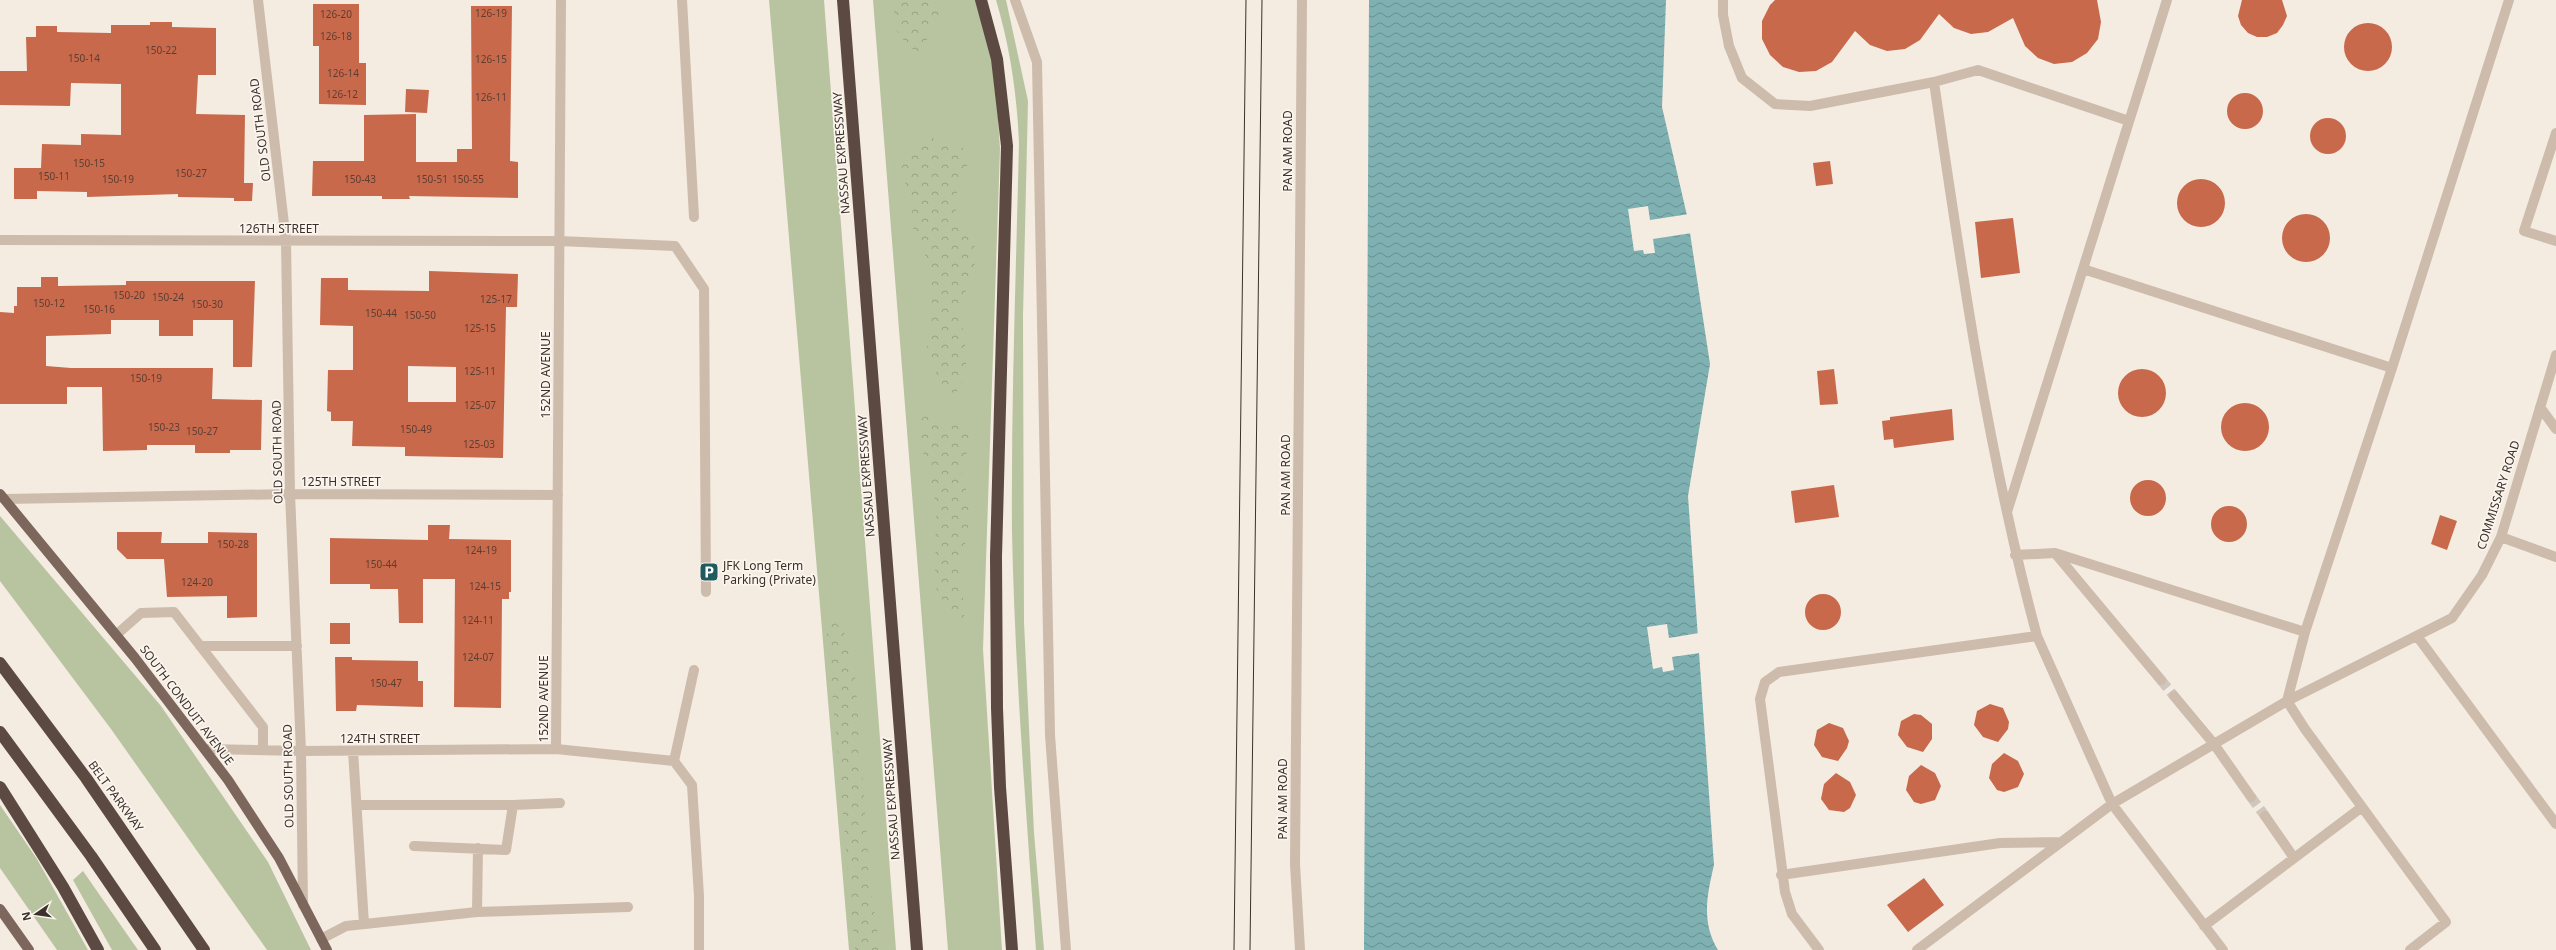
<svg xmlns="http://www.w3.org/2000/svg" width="2556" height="950" viewBox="0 0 2556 950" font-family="'Noto Sans',sans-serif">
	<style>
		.green { fill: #b8c4a0 }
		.forest { fill: url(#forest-crowns) }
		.water { fill: url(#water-waves) }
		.pier { fill: #f4ebe1 }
		.building { fill: #c8694b; fill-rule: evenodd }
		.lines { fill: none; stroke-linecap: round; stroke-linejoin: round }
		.minor-tunnel { stroke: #cfc6bd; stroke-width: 10; stroke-dasharray: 10 5; stroke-linecap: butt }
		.minor { stroke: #cdbbac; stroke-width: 10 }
		.major { stroke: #7d675c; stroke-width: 10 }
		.highway { stroke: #5c4a42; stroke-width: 12 }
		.tram { stroke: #3b302b; stroke-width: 1 }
		.labels { text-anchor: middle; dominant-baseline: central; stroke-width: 3.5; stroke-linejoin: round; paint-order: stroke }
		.number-label { font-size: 10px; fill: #5e3e33 }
		.street-label { font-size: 12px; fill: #3b302b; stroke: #fbf5ee }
		.poi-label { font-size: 12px; fill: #3b302b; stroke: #fbf5ee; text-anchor: start }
	</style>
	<defs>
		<pattern id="forest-crowns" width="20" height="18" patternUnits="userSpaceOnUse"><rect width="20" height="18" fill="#b8c4a0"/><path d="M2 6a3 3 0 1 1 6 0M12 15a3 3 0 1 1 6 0" fill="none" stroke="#97a083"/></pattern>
		<pattern id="water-waves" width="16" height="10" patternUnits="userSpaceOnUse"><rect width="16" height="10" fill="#7fb0b2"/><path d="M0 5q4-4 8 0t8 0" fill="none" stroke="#699091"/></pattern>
	</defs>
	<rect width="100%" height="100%" fill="#f4ebe1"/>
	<path class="green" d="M769,0H824L896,950H849Z
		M873,0H975L995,71L1000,149L983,649L1002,950H948Z
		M996,0H1006L1028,101L1023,316L1024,622L1034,833L1044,950H1036C1026,811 1015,672 1012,533C1011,403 1016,273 1019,143C1017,94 1010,47 996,0Z
		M0,516L161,706L268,862L311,950H267L111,729L0,581Z
		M0,805L37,859L88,950H57L0,868Z
		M83,871L138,950H112L73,880Z"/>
	<path class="forest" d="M892,0H943L940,12L919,56L898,34Z
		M924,136L933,138L939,145L959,146L966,150C972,174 957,180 955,202C954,220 972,231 975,248C978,273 964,286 962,307C959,337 977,366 956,393L947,392L934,369L927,349L932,309L931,269L911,223L913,203L903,177L902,167L905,159L910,150Z
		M927,415L947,425L966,426L970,438L962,473L971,510L961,566L964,616L960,620L953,619L935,586L936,504L920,439L921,419Z
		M826,622H834L844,631L855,675L870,882L880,950H855Z"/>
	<path class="water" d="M1369,0H1666L1662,107L1688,220L1710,364L1688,496L1714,865C1707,895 1701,922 1718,950H1364Z"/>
	<path class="pier" d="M1648,206L1650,220L1689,214L1692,233L1653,239L1655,253L1644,254L1643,250L1634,251L1628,209Z
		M1667,624L1669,638L1699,633L1700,653L1672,657L1674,670L1663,672L1662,667L1653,669L1647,627Z"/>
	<path class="building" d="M1775,0H2097L2101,22L2098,39L2087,53L2072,62L2054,64L2038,58L2025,46L2013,18L1988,32L1971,34L1954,28L1939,14L1920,40L1905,49L1887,51L1870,45L1855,31L1832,62L1816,71L1799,72L1783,67L1770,55L1762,39V21L1770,5Z
		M2242,0H2282L2287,16L2283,25L2277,33L2267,37H2257L2248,33L2241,25L2238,16Z
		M313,4H359V63H366V105L319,104V46H313Z
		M471,6H512L510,161L518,162V198L409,196L410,199H382V196H312L313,161H364V115L416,114V162H457V149H472Z
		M150,22H172V27L216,28V75H198L196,114L245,115L244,183H253L252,201H234V198L178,197V194L87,197V192L37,191V199H14V168H41L42,144L81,145V134L121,135V84L71,83L70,106L0,105V71H27L26,37H36V26H57V32L111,33V25H150Z
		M2344 47a24 24 0 1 1 48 0a24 24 0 1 1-48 0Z
		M406,89L429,90L427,113L405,112Z
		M2227 111a18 18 0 1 1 36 0a18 18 0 1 1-36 0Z
		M2310 136a18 18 0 1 1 36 0a18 18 0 1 1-36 0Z
		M1830,161L1833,184L1816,186L1813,163Z
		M2177 203a24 24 0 1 1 48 0a24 24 0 1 1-48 0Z
		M2282 238a24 24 0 1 1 48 0a24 24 0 1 1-48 0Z
		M2013,218L2020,273L1981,278L1975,222Z
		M429,271L518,274L517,307H506L503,458L405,456V447L352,446L353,421H331V412L327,411L328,370H353V326L320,325L321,278H348V290L429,291ZM408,366L456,367V402H408Z
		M41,277H58V286L126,285V281H255L252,367H233V320H193V336H159V320H111V334L46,336V366L71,368H213L212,399L262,400L261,450H230V453H195V445H147V450L103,451L102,387H67V404H0V312L14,313V306H17V287H41Z
		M1834,369L1838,404L1820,405L1817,371Z
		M2118 393a24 24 0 1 1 48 0a24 24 0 1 1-48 0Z
		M2221 427a24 24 0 1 1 48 0a24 24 0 1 1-48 0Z
		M1952,409L1954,440L1894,448L1893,439L1884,440L1882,421L1890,420V417Z
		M2130 498a18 18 0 1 1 36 0a18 18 0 1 1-36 0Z
		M1834,485L1839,517L1795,523L1791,491Z
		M2211 524a18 18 0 1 1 36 0a18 18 0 1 1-36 0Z
		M2440,515L2457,521L2447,550L2431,544Z
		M428,525H450L449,539L511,540V592H509V599H502L501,708L454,707L455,579H423V623H399L398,589H370V584H330V538L428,540Z
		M117,532H162L161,543H208V532L257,533V617L227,618V596L167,597L164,559H127L117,549Z
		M1805 612a18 18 0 1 1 36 0a18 18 0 1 1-36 0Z
		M330,623H350V644H330Z
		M335,657H352V660L418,661V681H423V707L357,705L356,711H336Z
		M1990,704L2003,708L2009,722L2008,729L1998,742L1983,737L1974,725L1977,711Z
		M1914,714L1921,715L1932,724V739L1923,752L1907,747L1898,735L1901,721Z
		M1829,723L1843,728L1849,741L1847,748L1838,761L1822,757L1814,745L1817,730Z
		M2004,753L2018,761L2024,774L2018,787L2004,792L1997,790L1989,778L1992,764Z
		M1921,765L1935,773L1941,786L1935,800L1921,804L1914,802L1906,790L1909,776Z
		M1836,773L1850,782L1856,795L1850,808L1844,812L1829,810L1821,799L1824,784Z
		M1924,878L1944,905L1908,932L1887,905Z"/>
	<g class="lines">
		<path class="minor-tunnel" d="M2161,680L2174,696
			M2251,797L2265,816"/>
		<path class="minor" d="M258,0L286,241L290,494L301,751L303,905
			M682,0L694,217
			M1015,0L1037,62L1050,735L1066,950
			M1723,0V15L1729,46L1742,78L1775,104L1810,106L1934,82L1978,70L2129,121
			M1934,82C1961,268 1988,454 2037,636
			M2556,133L2524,231L2556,241
			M0,240L559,241L675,246L704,289L706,592
			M2083,269L2392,368
			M2540,407L2556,429
			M4,499L290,494L558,495
			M2007,512L2167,0
			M2501,537L2556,557
			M2055,553L2161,680
			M2015,555L2055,553L2305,632
			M116,635L141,613L174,612L263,727V750
			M2417,636L2556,824
			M200,646H297
			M694,670L674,761L692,785L699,896V950
			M2174,696L2214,744L2251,797
			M205,749L301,751L556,749L674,761
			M556,749L561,0
			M353,751L364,924
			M357,805H513L506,850L414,846
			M513,805L560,803
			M2265,816L2294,858
			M1781,875L2000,843L2060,842
			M477,912L478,848
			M2204,926L2362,807
			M321,939L346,926L477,912L628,907
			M1300,950L1295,864L1302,0
			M1819,950L1792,914L1785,892L1760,699L1765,682L1779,672L2037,636L2112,804L2223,950
			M1917,950L2112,804L2287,701L2452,618L2482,575L2501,537L2556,355
			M2410,950L2446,922L2305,729L2287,701L2305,632L2392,368L2509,0"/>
		<path class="major" d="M0,494L135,658L228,780L279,858L327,950
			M0,909L29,950"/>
		<path class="highway" d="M843,0L917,950
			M981,0L997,59L1007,146L996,557L997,708L1000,787L1012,950
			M0,663L86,778L204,950
			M0,732L91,856L155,950
			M0,787L63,887L98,950"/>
		<path class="tram" d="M1234,950L1246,0
			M1250,950L1262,0"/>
	</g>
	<defs>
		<symbol id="parking-square" viewBox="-11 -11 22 22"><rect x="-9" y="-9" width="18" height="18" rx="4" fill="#1f5a5e" stroke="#fbf5ee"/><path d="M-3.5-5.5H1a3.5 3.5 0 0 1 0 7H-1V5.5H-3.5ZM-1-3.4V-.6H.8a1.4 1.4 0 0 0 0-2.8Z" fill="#fff"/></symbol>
	</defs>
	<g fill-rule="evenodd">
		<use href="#parking-square" x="698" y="561" width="22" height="22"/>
	</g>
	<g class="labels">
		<g class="number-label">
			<text x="491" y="13">126-19</text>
			<text x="336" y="14">126-20</text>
			<text x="336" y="36">126-18</text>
			<text x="161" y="50">150-22</text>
			<text x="84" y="58">150-14</text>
			<text x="491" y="59">126-15</text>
			<text x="343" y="73">126-14</text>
			<text x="342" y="94">126-12</text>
			<text x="491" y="97">126-11</text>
			<text x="89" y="163">150-15</text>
			<text x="191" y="173">150-27</text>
			<text x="54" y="176">150-11</text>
			<text x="118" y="179">150-19</text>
			<text x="360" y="179">150-43</text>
			<text x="432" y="179">150-51</text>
			<text x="468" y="179">150-55</text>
			<text x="129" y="295">150-20</text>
			<text x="168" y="297">150-24</text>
			<text x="496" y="299">125-17</text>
			<text x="49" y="303">150-12</text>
			<text x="207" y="304">150-30</text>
			<text x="99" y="309">150-16</text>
			<text x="381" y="313">150-44</text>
			<text x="420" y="315">150-50</text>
			<text x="480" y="328">125-15</text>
			<text x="480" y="371">125-11</text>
			<text x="146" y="378">150-19</text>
			<text x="480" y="405">125-07</text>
			<text x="164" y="427">150-23</text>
			<text x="416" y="429">150-49</text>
			<text x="202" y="431">150-27</text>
			<text x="479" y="444">125-03</text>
			<text x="233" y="544">150-28</text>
			<text x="481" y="550">124-19</text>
			<text x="381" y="564">150-44</text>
			<text x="197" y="582">124-20</text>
			<text x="485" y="586">124-15</text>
			<text x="478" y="620">124-11</text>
			<text x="478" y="657">124-07</text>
			<text x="386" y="683">150-47</text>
		</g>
		<g class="street-label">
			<text transform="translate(260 130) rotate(-97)">OLD SOUTH ROAD</text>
			<text transform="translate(1287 151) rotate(-90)">PAN AM ROAD</text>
			<text transform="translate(841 153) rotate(-94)">NASSAU EXPRESSWAY</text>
			<text x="279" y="228">126TH STREET</text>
			<text transform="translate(545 375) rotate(-90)">152ND AVENUE</text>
			<text transform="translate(277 452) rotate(-91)">OLD SOUTH ROAD</text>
			<text transform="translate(1285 475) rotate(-90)">PAN AM ROAD</text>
			<text transform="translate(866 476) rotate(-94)">NASSAU EXPRESSWAY</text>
			<text x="341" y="481">125TH STREET</text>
			<text transform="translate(2498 495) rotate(-72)">COMMISSARY ROAD</text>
			<text transform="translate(543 699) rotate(-90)">152ND AVENUE</text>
			<text transform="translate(187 705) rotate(53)">SOUTH CONDUIT AVENUE</text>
			<text x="380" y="738">124TH STREET</text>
			<text transform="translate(288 776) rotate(-91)">OLD SOUTH ROAD</text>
			<text transform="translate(116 796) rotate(54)">BELT PARKWAY</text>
			<text transform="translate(891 799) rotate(-94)">NASSAU EXPRESSWAY</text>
			<text transform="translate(1282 799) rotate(-90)">PAN AM ROAD</text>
		</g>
		<g class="poi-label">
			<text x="723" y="565">JFK Long Term<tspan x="723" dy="14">Parking (Private)</tspan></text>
		</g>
	</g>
	<g transform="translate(36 914) rotate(257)" stroke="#fbf5ee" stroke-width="3" paint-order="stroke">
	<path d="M0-3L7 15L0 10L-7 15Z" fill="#3b302b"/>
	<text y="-6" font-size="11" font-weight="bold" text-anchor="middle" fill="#3b302b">N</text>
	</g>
</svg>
